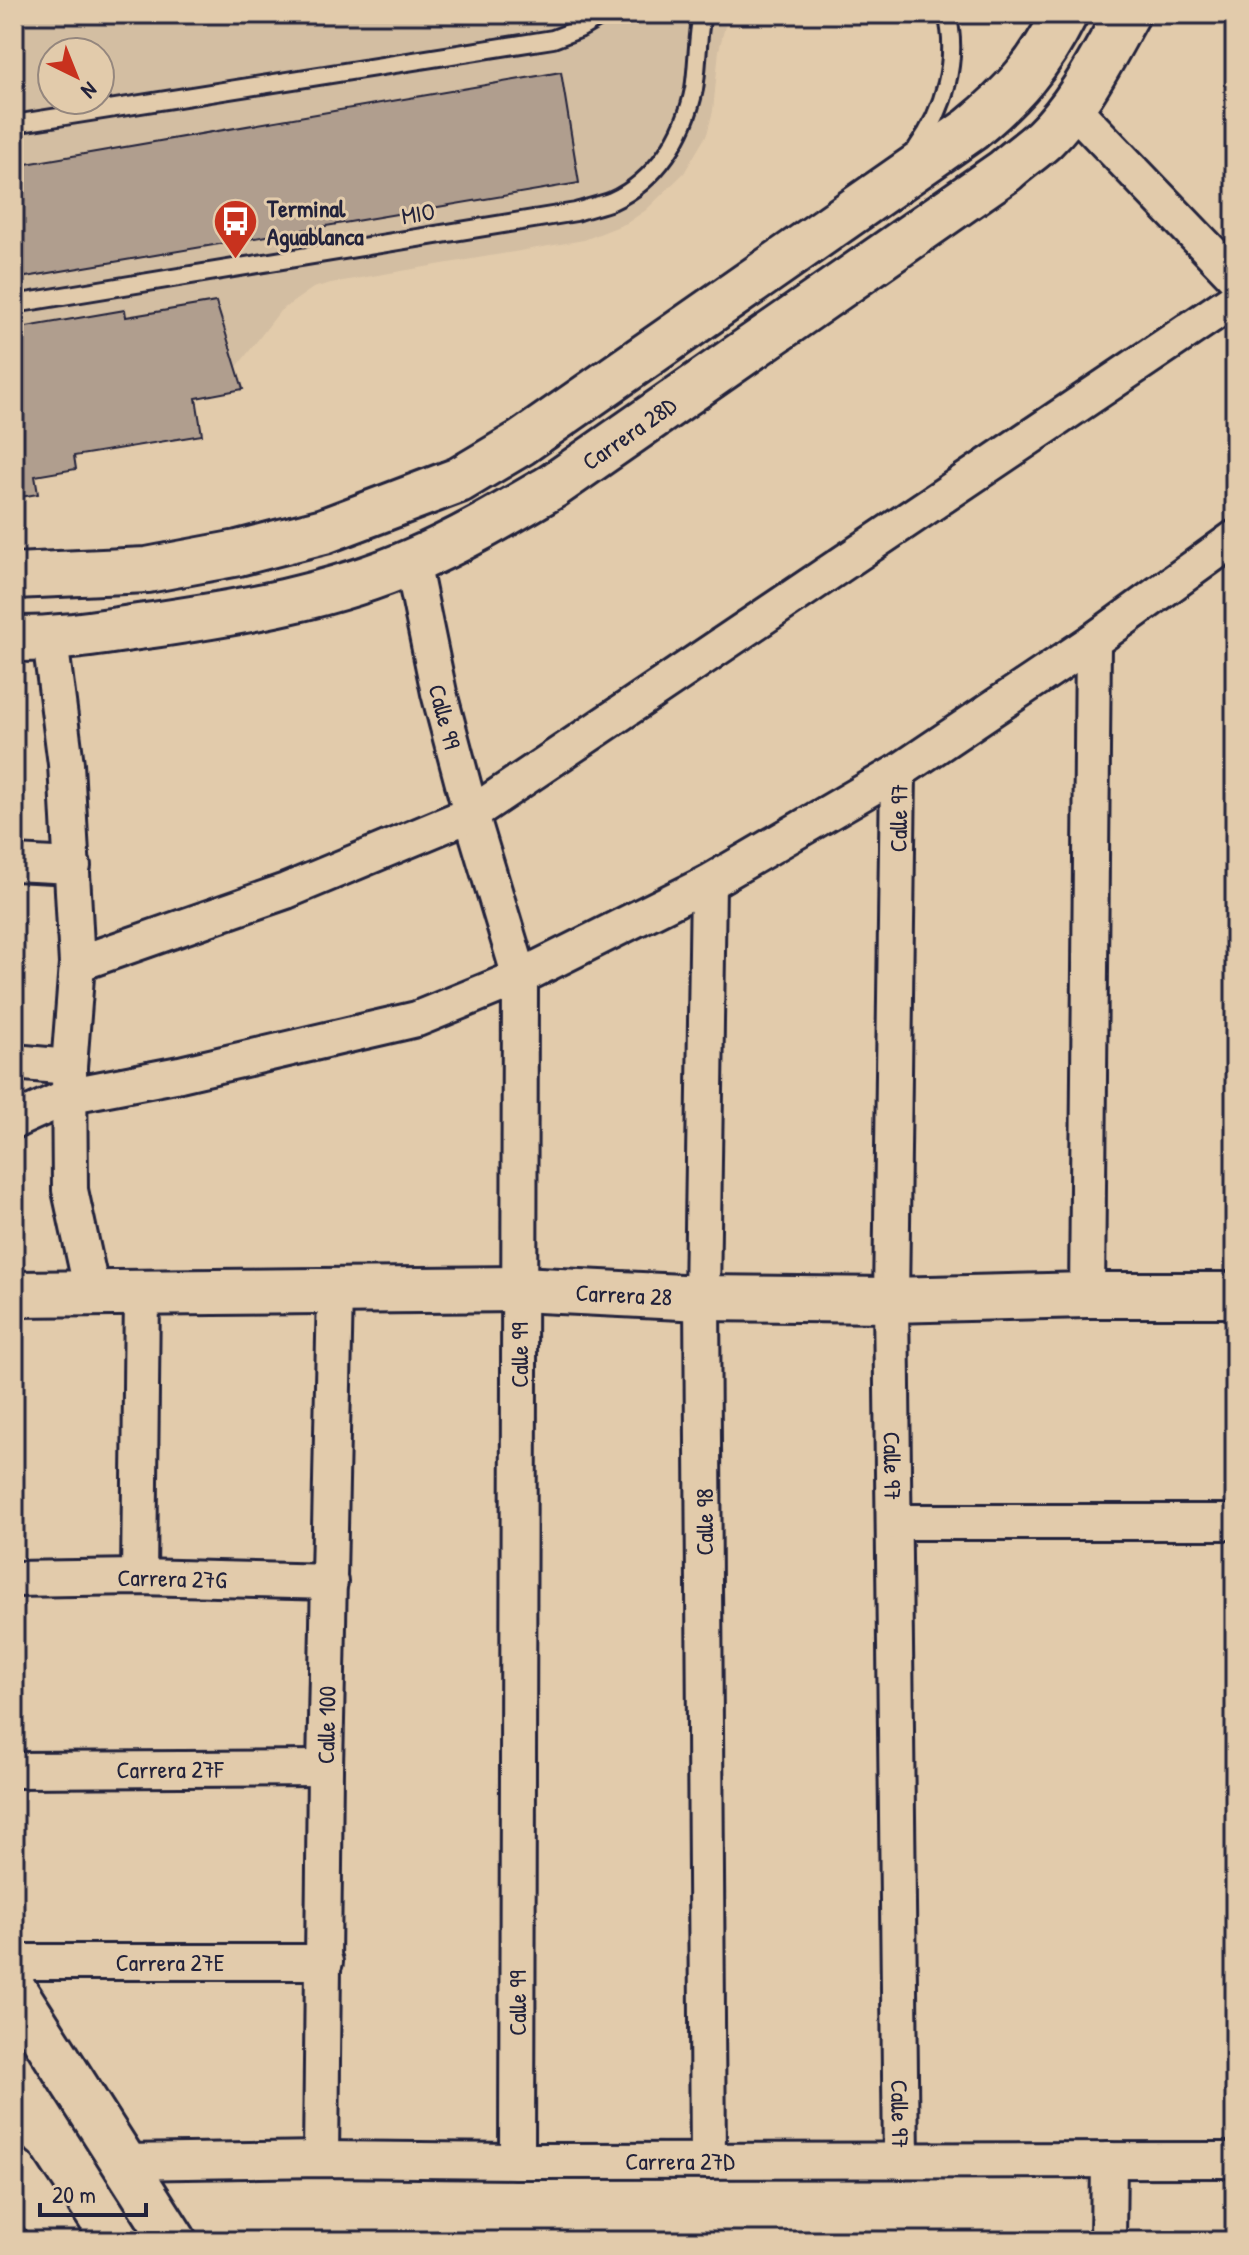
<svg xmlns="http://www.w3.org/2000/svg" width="1249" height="2255" viewBox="0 0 1249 2255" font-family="'Patrick Hand',sans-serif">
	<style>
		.built { fill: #d3bea2; fill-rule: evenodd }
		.building { fill: #b09e8e; stroke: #22223b; stroke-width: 2 }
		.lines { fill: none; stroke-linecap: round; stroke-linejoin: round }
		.lane-casing { stroke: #22223b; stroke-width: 22 }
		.street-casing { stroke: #22223b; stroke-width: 40 }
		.secondary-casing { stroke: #22223b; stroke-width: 50 }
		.lane { stroke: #e2cbab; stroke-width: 16 }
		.street { stroke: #e2cbab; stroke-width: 34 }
		.secondary { stroke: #e2cbab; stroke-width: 44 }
		.labels { text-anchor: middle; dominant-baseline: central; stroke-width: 6; stroke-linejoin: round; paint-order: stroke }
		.poi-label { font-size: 24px; font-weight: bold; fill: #22223b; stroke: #e2cbab; text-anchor: start }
		.street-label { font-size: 24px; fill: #22223b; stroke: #e2cbab }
	</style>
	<rect width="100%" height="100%" fill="#e2cbab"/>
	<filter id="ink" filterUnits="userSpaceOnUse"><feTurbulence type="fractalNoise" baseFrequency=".0125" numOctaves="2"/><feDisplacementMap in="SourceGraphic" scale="16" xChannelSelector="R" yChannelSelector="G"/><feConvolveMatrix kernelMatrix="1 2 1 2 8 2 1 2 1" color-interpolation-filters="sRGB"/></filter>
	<g filter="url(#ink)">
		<path class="built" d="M14,14H728L719,50L713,111L707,134L684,173L646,210L627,223L584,240L331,283L313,288L280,311L237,367L243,389L197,398L202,435L75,456L76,469L35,476L14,498ZM52,52H100V100H52Z"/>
		<path class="building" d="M561,72L579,183L14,279V166Z
			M216,302L243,389L196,398L202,435L74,456L76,469L35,476L38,494L14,498V329L125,310L126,317Z"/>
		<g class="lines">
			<defs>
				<path id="lane" d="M14,124L553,39L579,29L605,14
					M917,148C944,110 959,60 947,14
					M14,304L576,212C588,208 601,205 612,201C656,181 685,135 694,89C698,64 697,38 702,14"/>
				<g id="street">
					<path d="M1072,107L1235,277"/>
					<path id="s1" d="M412,562L439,693L471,814L520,977L517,2161"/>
					<path d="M50,640L66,764L77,964L69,1067L70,1190L92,1292"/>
					<path id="s2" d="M898,772L891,1300L901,2161"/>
					<path d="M14,863L73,866"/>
					<path d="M77,964L286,891L471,814L1235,299"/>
					<path d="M14,1062L69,1067"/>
					<path d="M14,1121L71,1095L180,1074L417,1019L520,977L708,883L898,772L1093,641L1235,538"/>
					<path d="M1087,1295L1093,641"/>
					<path d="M894,1522H1235"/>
					<path d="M139,1577L142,1293"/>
					<path id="s3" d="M14,1579L139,1577L330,1582"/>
					<path id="s4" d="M14,1770L325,1768"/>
					<path id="s5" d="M14,1962H325"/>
					<path id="s6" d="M321,2159L325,1768L335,1290"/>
					<path d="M708,2161L702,1298L708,883"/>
					<path id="s7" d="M124,2162L321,2159L517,2161L1235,2160"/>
					<path d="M1108,2241L1109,2160"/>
				</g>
				<g id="secondary">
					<path d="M14,576L147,570L238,553L324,531L459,480L521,443L971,129C1014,94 1040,64 1065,14"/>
					<path id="s8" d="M14,639C61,640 107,631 153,625C241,612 331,597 413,561C462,540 507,513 553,486L1005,171C1017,160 1032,150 1044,139C1080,104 1102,58 1127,14"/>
					<path id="s9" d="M14,1294L519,1289L702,1298L891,1300L1087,1295H1235"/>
					<path d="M14,1990L174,2241"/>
					<path d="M14,2171L60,2241"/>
				</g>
			</defs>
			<use href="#lane" class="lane-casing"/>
			<use href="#street" class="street-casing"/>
			<use href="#secondary" class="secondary-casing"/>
			<use href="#lane" class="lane"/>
			<use href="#street" class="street"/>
			<use href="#secondary" class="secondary"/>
		</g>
	</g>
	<defs>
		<symbol id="bus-pin" viewBox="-11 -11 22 30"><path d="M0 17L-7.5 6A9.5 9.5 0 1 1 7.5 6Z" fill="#c8321e" stroke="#e2cbab"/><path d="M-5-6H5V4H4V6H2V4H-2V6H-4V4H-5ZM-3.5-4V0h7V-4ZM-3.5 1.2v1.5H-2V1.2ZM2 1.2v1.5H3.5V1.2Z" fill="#fff"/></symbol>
	</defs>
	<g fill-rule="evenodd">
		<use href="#bus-pin" x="210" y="196" width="51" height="69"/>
	</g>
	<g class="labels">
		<g class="poi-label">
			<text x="267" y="208">Terminal<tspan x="267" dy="28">Aguablanca</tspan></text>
		</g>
		<g class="street-label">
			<text transform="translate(418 213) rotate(-9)">MIO</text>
			<text stroke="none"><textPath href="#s8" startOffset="660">Carrera 28D</textPath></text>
			<text stroke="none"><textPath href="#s1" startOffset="158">Calle 99</textPath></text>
			<text transform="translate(898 818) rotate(-89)">Calle 97</text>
			<text stroke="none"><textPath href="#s9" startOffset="610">Carrera 28</textPath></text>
			<text transform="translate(519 1355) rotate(-90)">Calle 99</text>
			<text stroke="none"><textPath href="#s2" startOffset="694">Calle 97</textPath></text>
			<text transform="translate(704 1522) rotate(-90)">Calle 98</text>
			<text stroke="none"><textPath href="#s3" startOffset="158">Carrera 27G</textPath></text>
			<text stroke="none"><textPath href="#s6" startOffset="434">Calle 100</textPath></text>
			<text stroke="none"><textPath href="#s4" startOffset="156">Carrera 27F</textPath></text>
			<text stroke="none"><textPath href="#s5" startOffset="156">Carrera 27E</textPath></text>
			<text transform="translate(517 2003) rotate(-90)">Calle 99</text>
			<text stroke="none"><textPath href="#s2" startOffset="1342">Calle 97</textPath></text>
			<text stroke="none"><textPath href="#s7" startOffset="556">Carrera 27D</textPath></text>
		</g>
	</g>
	<rect width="1249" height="2255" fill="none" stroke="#e2cbab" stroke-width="48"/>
	<rect x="24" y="24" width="1201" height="2207" fill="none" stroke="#22223b" stroke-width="3" filter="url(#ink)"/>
	<g transform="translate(76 76) rotate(137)"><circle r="38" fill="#e2cbab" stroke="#95877e" stroke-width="2"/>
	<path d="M0-6L14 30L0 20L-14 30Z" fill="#c8321e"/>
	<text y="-12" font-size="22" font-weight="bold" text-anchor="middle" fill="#22223b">N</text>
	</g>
	<path d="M40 2203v12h106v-12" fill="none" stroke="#22223b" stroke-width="4"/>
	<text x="52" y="2203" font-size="24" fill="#22223b" stroke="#e2cbab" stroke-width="6" paint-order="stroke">20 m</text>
</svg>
